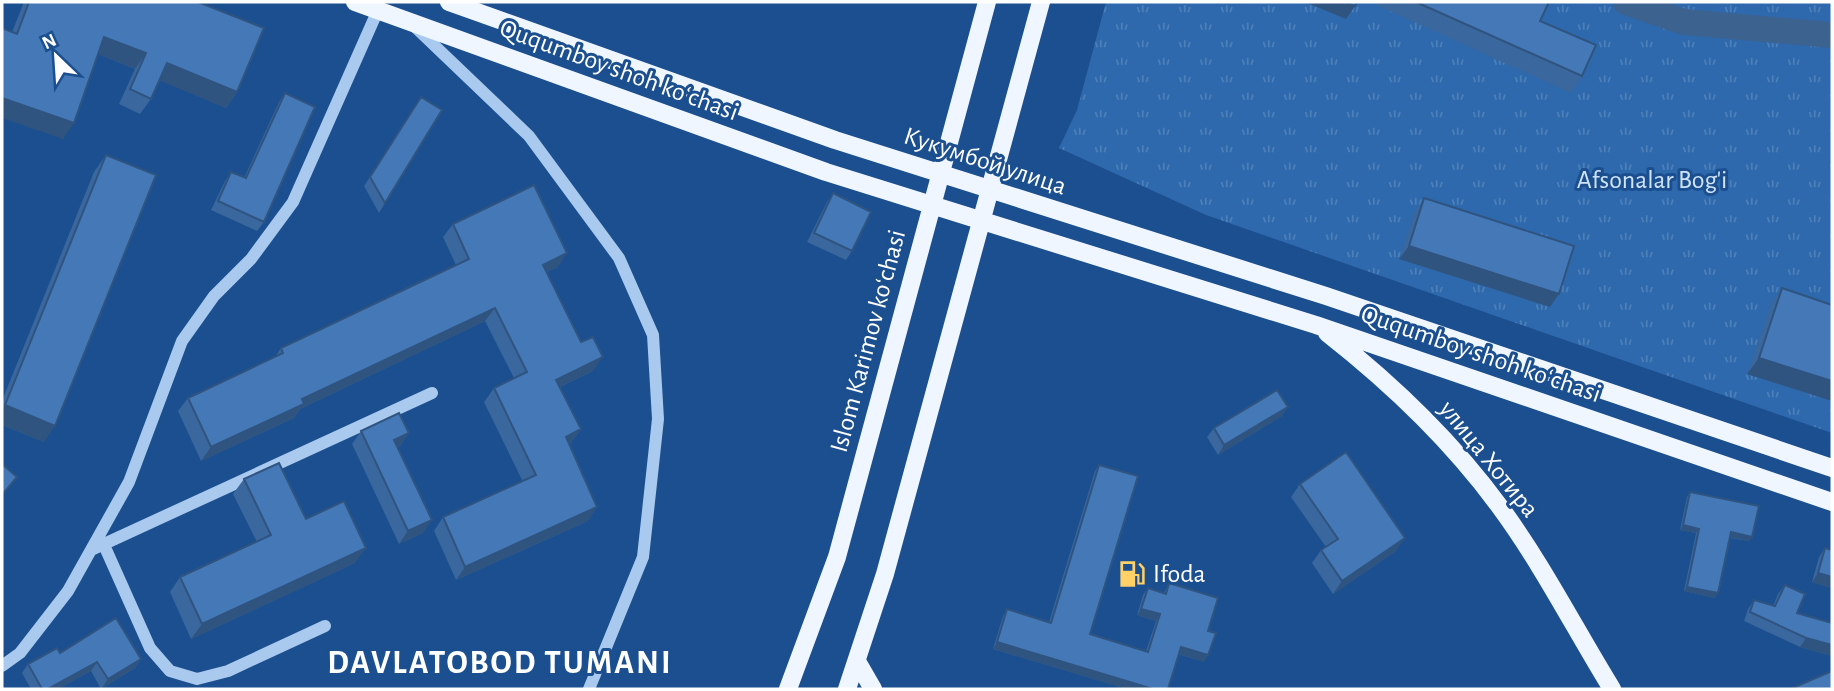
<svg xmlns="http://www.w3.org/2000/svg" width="1834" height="691" viewBox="0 0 1834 691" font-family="'Alegreya Sans',sans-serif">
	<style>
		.park { fill: url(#park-tufts) }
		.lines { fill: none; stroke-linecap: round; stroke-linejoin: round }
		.canal { stroke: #3c6290; stroke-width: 26 }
		.minor { stroke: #a9c9ee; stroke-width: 12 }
		.major { stroke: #f0f6ff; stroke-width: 18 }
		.wall { fill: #3a679d }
		.shaded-wall { fill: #305480 }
		.building { fill: #4478b7; stroke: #305480; stroke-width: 2 }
		.labels { text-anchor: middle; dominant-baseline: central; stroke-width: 6; stroke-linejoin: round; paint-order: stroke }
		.street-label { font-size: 26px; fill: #fff; stroke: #1b4f8f }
		.park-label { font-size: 26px; fill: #cfe3fa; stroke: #1b4f8f }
		.poi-label { font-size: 26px; fill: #fff; stroke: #1b4f8f; text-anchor: start }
		.district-label { font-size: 33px; font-weight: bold; letter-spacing: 2px; fill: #fff; stroke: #1b4f8f }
	</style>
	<defs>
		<pattern id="park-tufts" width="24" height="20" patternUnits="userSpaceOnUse" patternTransform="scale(1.75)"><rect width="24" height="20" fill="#2e69ad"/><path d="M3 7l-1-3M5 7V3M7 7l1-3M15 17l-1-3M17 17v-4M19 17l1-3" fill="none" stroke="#4d80b9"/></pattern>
	</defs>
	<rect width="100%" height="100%" fill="#1b4f8f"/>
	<path class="park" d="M1106,2H1832V433L1206,215L1059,148L1077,110Z"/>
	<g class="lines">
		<path class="canal" d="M1626,2L1684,22L1832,35"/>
		<path class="minor" d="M413,25L529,136L619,258L653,335L658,419L643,557L589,689
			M104,545L150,648L170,671L197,679L228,671L325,626
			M91,550L432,393
			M2,666L20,653L68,591L129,482L182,341L214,296L251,259L293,202L378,10"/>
		<path class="major" d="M355,2L826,172L1316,325L1832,502
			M449,2L835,140L1326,296L1832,468
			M1327,333C1392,384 1451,440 1500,507C1542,564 1575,629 1612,689
			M858,663L873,689
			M788,689L837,557L987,2
			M847,689L885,574L1041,2"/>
	</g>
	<path class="wall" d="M24,2H198L237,92L226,108L160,80L151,99L140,114L119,104L135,69L98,54L63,139L12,32Z
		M1370,2H1549L1540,21L1582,76L1571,93Z
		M285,93L264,222L257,231L211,210L225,181L231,172L244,178L279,102Z
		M421,97L385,203L379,213L364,186Z
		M106,155L44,442L2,425V401L94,172Z
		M833,193L852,251L846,260L807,242L827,202Z
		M1424,198L1550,307L1399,259L1415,211Z
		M453,224L558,267L547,272L593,371L560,387L581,429L571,443L569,444L588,521L456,580L434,531L443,517L523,482L484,402L494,388L514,378L485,321L300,409L294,418L201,461L178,411L188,398L275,357L281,348L456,265L443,237Z
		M1782,288L1832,305V401L1747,374L1771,304Z
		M1282,416L1218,455L1207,437L1214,428Z
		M361,431L409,433L400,446L398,447L423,533L399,544L352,444Z
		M1099,465L1090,634L1146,651L1156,621L1137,615L1143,595L1148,588L1164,593L1169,583L1208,631L1204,662L1178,654L1168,689H1127L993,649L1003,616L1007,609L1049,622L1095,471Z
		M244,479L306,519L355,563L191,639L170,592L180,577L257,542L233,494Z
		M1300,484L1396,551L1333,594L1312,563L1321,550L1326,547L1291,497Z
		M1690,492L1752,537L1749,541L1730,538L1718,593L1715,598L1684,591L1696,533L1680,530L1687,497Z
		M1825,548L1832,588L1812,582L1819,557Z
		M1785,585L1797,613L1832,623V656L1800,647L1744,621L1748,609L1754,600L1773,606L1778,594Z
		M60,653L141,659L135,668L101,689L91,671L58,689H31L22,673L28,664Z"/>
	<path class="shaded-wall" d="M1305,2H1344L1355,6L1346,19Z
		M104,37L146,53L135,69L93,52Z
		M167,63L237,92L226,108L156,79Z
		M2,98L74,123L63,139L2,118Z
		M1409,246L1559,294L1550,307L1399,259Z
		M567,253L558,267L533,278L543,265Z
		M495,308L485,321L300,409L294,418L201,461L211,447L302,399Z
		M603,357L593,371L547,393L556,380Z
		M1759,358L1832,381V401L1747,374Z
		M5,405L55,426L44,442L2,425V410Z
		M1288,407L1282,416L1218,455L1224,445Z
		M581,429L571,443L556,451L566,437Z
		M409,433L400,446L385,453L394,440Z
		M597,507L588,521L456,580L465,567Z
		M432,520L423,533L399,544L408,531Z
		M1683,525L1699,529L1696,533L1680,530Z
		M1731,532L1752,537L1749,541L1728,537Z
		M1405,538L1396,551L1333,594L1342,581Z
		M366,548L355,563L191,639L202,624Z
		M1818,573L1832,577V588L1812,582Z
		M1687,587L1718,593L1715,598L1684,591Z
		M1141,609L1160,614L1156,621L1137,615Z
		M1806,638L1832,645V656L1800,647Z
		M997,642L1153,689H1127L993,649Z
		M1181,647L1208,655L1204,662L1176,653Z
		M141,659L135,668L101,689L108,679Z
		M97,662L91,671L58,689H48Z"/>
	<path class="building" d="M29,2H198L264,28L237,92L167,63L151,99L130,89L146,53L104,37L74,123L2,98V28L17,34Z
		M1344,2H1357L1355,6Z
		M1416,2H1549L1540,21L1596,45L1582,76Z
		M285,93L315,107L264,222L218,201L231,172L246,178Z
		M421,97L442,110L385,203L370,177Z
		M106,155L156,175L55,426L5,405Z
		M534,185L567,253L543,265L581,342L593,337L603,357L556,380L581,429L566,437L597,507L465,567L443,517L536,475L494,388L527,372L495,308L302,399L304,404L211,447L188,398L283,353L281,348L469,259L453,224Z
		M833,193L871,212L852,251L814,233Z
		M1424,198L1574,246L1559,294L1409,246Z
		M1782,288L1832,305V381L1759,358Z
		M1277,390L1288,407L1224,445L1214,428Z
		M399,413L409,433L394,440L432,520L408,531L361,431Z
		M1346,452L1405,538L1342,581L1321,550L1338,539L1300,484Z
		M279,463L306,519L344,501L366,548L202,624L180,577L271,535L244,479Z
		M2,464L17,477L2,495Z
		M1099,465L1138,476L1090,634L1148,652L1160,614L1141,609L1148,588L1166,594L1169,583L1218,598L1208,631L1216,633L1208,655L1181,647L1168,689H1153L997,642L1007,609L1051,623Z
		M1690,492L1759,506L1752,537L1731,532L1718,593L1687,587L1699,529L1683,525Z
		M1825,548L1832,550V577L1818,573Z
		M1785,585L1805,594L1797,613L1832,623V645L1806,638L1750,612L1754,600L1775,606Z
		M116,618L141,659L108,679L97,662L48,689H42L28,664L57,648L60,653Z
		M1832,671V689H1790Z"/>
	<defs>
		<symbol id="fuel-bare" viewBox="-9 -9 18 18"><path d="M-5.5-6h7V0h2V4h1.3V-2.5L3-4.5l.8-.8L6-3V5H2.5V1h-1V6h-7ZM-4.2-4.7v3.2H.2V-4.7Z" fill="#ffd166" stroke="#1b4f8f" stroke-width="2.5" paint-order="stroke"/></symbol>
	</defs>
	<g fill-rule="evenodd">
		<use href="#fuel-bare" x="1113" y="555" width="38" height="38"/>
	</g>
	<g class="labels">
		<g class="street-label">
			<text transform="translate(619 70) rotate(20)">Ququmboy shoh koʻchasi</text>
			<text transform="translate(985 161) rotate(18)">Кукумбой улица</text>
			<text transform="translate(868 341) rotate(-75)">Islom Karimov koʻchasi</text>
			<text transform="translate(1481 354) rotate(19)">Ququmboy shoh koʻchasi</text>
			<text transform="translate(1489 459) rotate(51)">улица Хотира</text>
		</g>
		<g class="park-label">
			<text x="1652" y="180">Afsonalar Bog'i</text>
		</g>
		<g class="poi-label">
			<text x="1153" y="574">Ifoda</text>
		</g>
		<g class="district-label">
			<text x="500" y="663">DAVLATOBOD TUMANI</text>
		</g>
	</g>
	<rect width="1834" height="691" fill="none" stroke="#ffffff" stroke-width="7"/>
	<g transform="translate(56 56) rotate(335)" stroke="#1b4f8f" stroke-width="5" paint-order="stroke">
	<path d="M0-5L12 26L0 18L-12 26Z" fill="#ffffff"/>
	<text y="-10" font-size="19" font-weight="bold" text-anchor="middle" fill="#ffffff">N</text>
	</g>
</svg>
